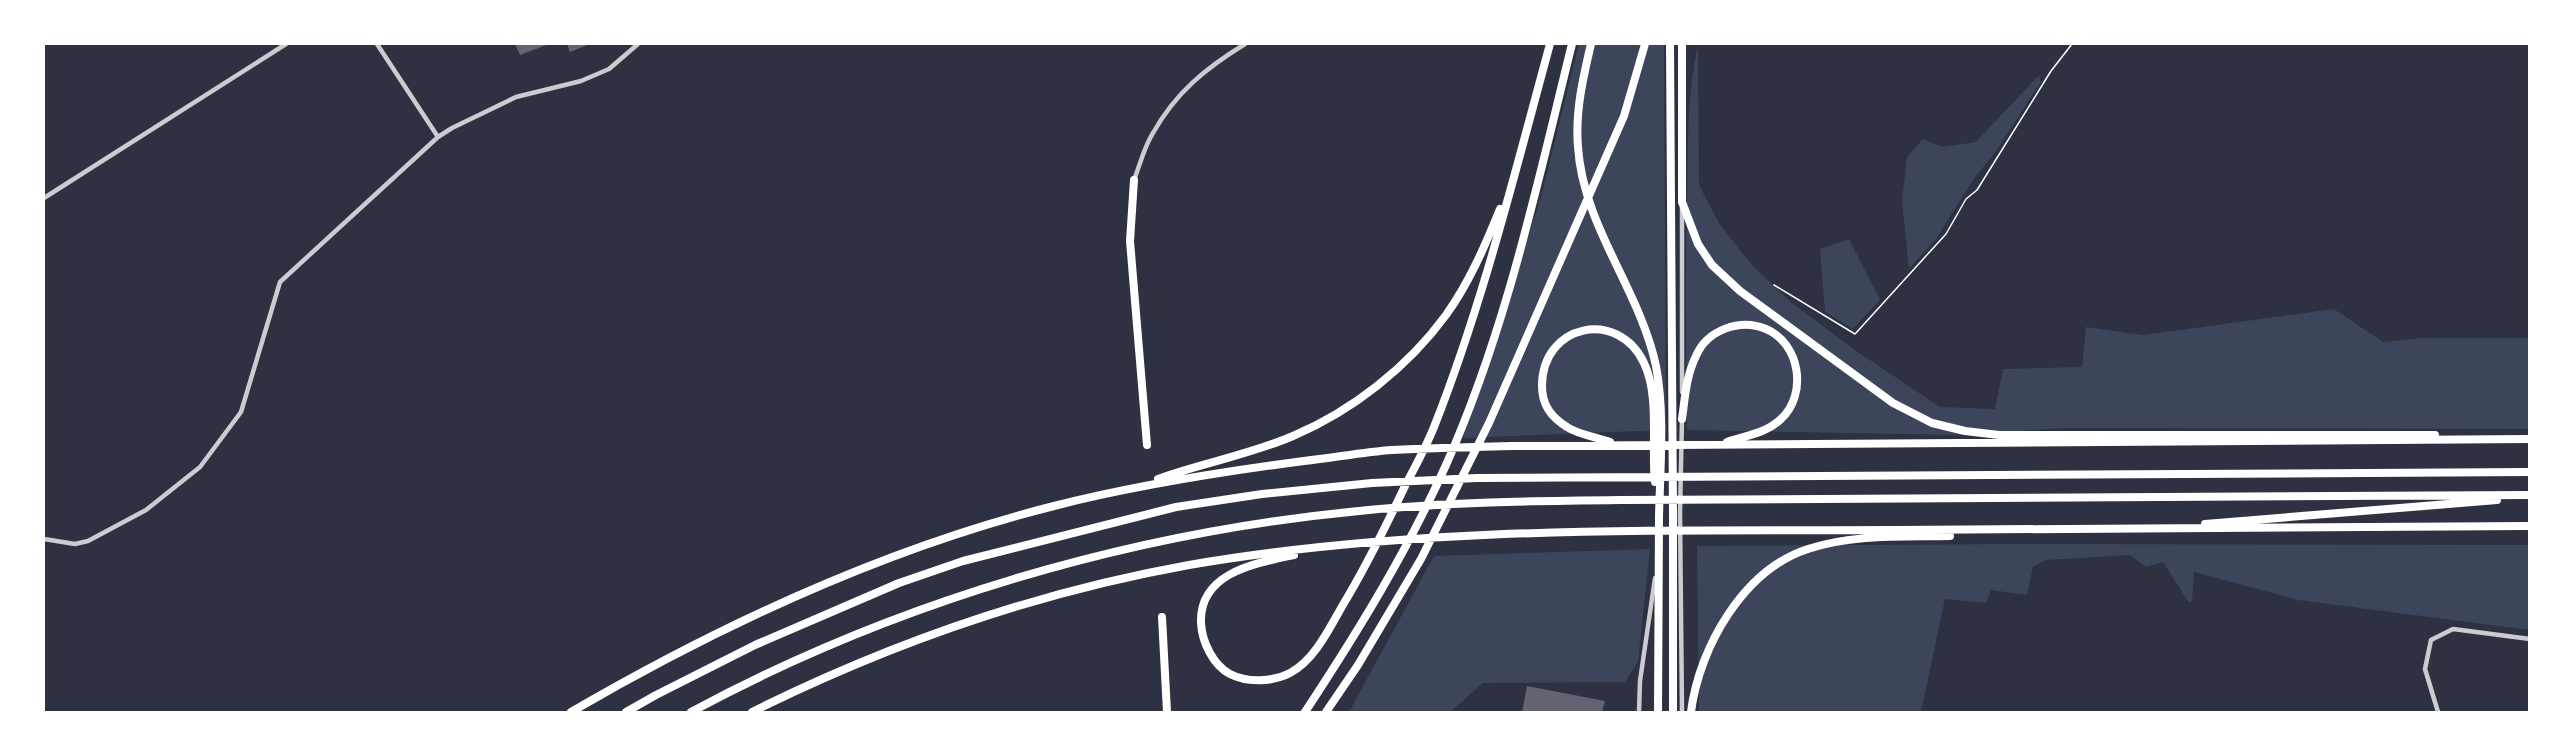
<svg xmlns="http://www.w3.org/2000/svg" width="2573" height="756" viewBox="0 0 2573 756" font-family="'DM Sans',sans-serif">
	<style>
		.green { fill: #3c4559 }
		.building { fill: #626471 }
		.lines { fill: none; stroke-linecap: round; stroke-linejoin: round }
		.path { stroke: #fff; stroke-width: 1.5 }
		.minor { stroke: #caccd0; stroke-width: 4.5 }
		.primary { stroke: #fff; stroke-width: 8 }
		.motorway { stroke: #fff; stroke-width: 8 }
	</style>
	<rect width="100%" height="100%" fill="#2d3142"/>
	<path class="green" d="M1579,44H1664L1666,430L1463,438L1541,197Z
		M1698,44L1699,185L1719,223L1751,264L1792,303L1852,348L1940,407L1995,409L2003,369L2082,367L2086,327L2143,335L2334,309L2383,342L2423,338H2529V429L2065,428L1956,435L1687,430C1686,353 1685,275 1687,198C1688,146 1687,94 1698,44Z
		M2039,75L2041,82L1994,154L1975,177L1936,239L1909,269L1902,201L1907,157L1923,139L1943,147L1976,142Z
		M1849,239L1880,300L1853,329L1825,312L1820,249Z
		M2015,544L2529,545V630L2298,600L2194,572L2192,601L2189,603L2163,562L2146,567L2130,555L2046,560L2033,567L2027,595L1991,590L1986,603L1945,599L1921,712H1699L1697,546Z
		M1650,549L1638,661L1625,682L1483,683L1450,712H1349L1434,556Z"/>
	<path class="building" d="M515,44H549L520,55Z
		M567,44H590L570,52Z
		M1527,686L1605,701L1602,712H1522Z"/>
	<g class="lines">
		<path class="path" d="M1774,285L1855,334L1946,234L1966,199L1977,190L2051,71L2072,44"/>
		<path class="minor" d="M377,44L438,137
			M1134,180C1140,165 1144,147 1153,133C1176,92 1206,68 1245,44
			M44,198L286,44
			M1682,208V392
			M1682,418L1680,514L1682,712
			M44,539L75,544L88,541L146,510L200,467L241,412L280,282L438,137L452,128L516,97L581,81L609,69L638,44
			M1639,712L1640,681L1655,578
			M2438,712L2425,669L2431,640L2453,629L2530,639"/>
		<path class="primary" d="M1658,712L1659,517
			M1673,712V516"/>
		<path class="motorway" d="M1591,44C1583,78 1575,112 1578,147C1583,226 1640,290 1656,366C1665,412 1660,471 1659,517
			M1670,44L1673,516
			M1682,44V202L1698,244L1712,265L1740,291L1893,403L1932,423L1965,431L1999,435H2435
			M1134,180L1130,241L1147,445
			M1682,419C1685,398 1686,376 1696,356C1707,330 1740,318 1766,329C1800,343 1808,394 1781,419C1765,434 1747,435 1727,442
			M1610,442C1597,437 1579,435 1567,427C1551,417 1542,405 1542,386C1542,324 1618,308 1644,363C1660,396 1651,446 1655,482
			M1158,479C1202,463 1249,455 1293,436C1352,411 1408,367 1446,315C1469,283 1485,246 1500,209
			M2205,524L2497,500
			M1294,555C1257,563 1199,572 1201,623C1202,642 1213,665 1230,674C1247,683 1273,682 1290,673C1315,660 1330,627 1344,603C1367,565 1386,526 1405,486C1415,467 1426,447 1434,427C1483,303 1515,172 1550,44
			M1162,617L1167,712
			M571,712C719,626 887,548 1054,506C1136,485 1220,472 1304,461C1333,458 1363,452 1392,450C1432,448 1472,447 1512,446L2530,439
			M626,712L656,695L755,645L899,583L963,561L1176,507L1262,494L1372,483L1477,478L2530,472
			M691,712C895,602 1129,533 1359,511C1446,502 1533,501 1621,500L2530,495
			M752,712C889,644 1038,592 1189,565C1421,525 1660,531 1895,530C2106,530 2318,528 2530,526
			M1305,712C1357,633 1407,552 1446,465C1506,331 1537,185 1572,44
			M1326,712L1358,665L1421,559L1489,423L1624,116L1645,44
			M1691,712C1699,648 1743,570 1808,549C1853,534 1903,537 1950,536"/>
	</g>
	<rect width="2573" height="756" fill="none" stroke="#ffffff" stroke-width="90"/>
</svg>
